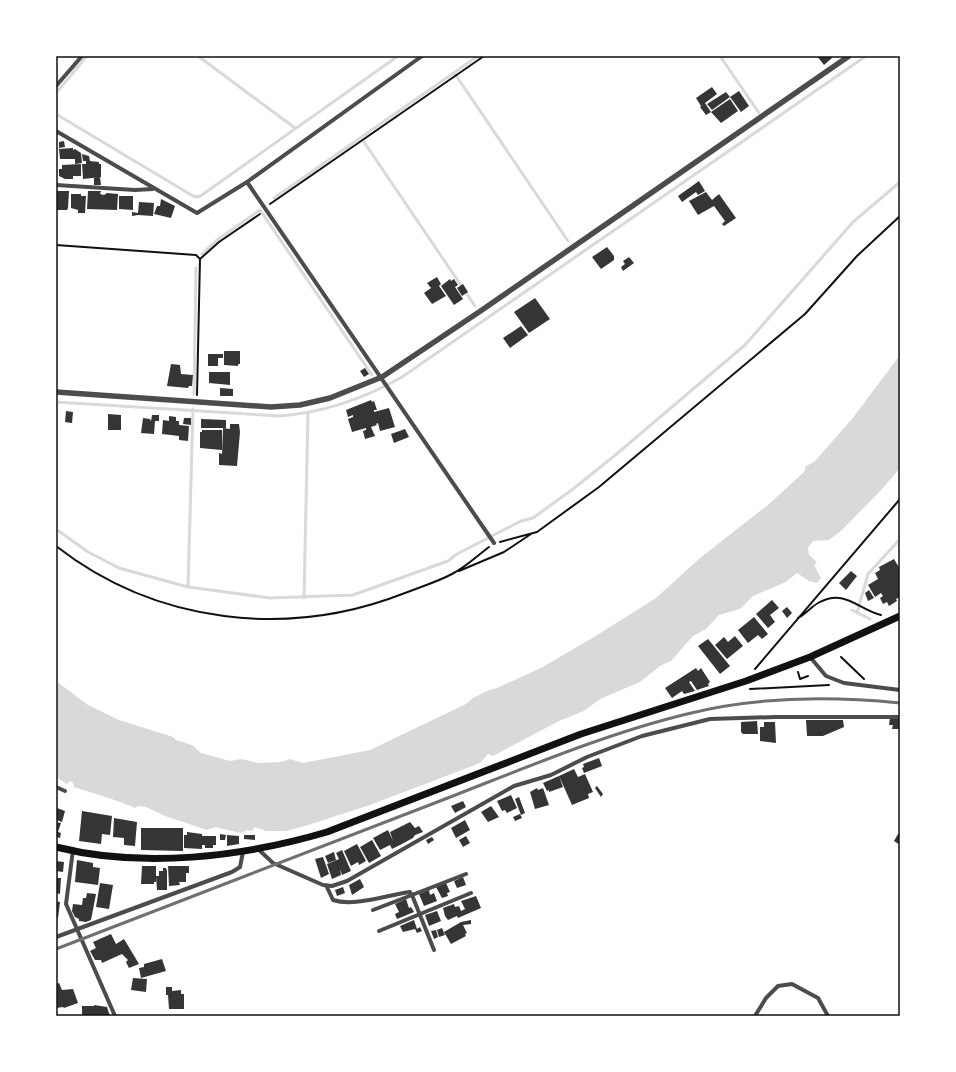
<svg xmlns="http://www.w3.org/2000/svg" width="956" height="1072" viewBox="0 0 956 1072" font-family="Jost,sans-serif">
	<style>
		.water { fill: #d9d9d9 }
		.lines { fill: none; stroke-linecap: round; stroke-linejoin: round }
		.stream { stroke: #d9d9d9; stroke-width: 3 }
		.building { fill: #353535 }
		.path { stroke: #111; stroke-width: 2 }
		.minor { stroke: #4c4c4c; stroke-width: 4 }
		.tertiary { stroke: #4c4c4c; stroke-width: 5.5 }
		.primary { stroke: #111; stroke-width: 7 }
		.rail { stroke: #707070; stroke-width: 3 }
		.neatline { fill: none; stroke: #111; stroke-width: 1.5 }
	</style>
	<rect width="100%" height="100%" fill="#fff"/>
	<path class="water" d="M900,355V468L884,487L842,530L829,540L813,541L808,548L809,555L817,562L814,565L821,578L817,583L809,581L797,573L786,582L753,596L740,609L719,615L706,629L693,636L671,661L660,666L640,682L600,699L584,711L559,721L493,756L488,754L480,763L370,805L305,826L286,831H266L255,827L252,831L247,830L241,833L215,827L207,830L165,816L146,807L139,806L135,808C115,799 94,794 74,787L73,783L70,781L67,784L56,777V681L88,705L119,720L173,737L176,740L192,745L201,753L230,761L241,759L258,763L281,762L290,759L303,763L370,750L466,704L473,698L487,691L497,688L541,668L594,637L656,598L700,558L768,505L804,472L806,466L814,462L852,419Z"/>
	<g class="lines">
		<path class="stream" d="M198,56L295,128
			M720,56L759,113
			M455,74L568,241
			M56,93L87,56
			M56,114L193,196L199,197L398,56
			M364,142L475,306
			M274,198L478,56
			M202,254L217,240L260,210L372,375
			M194,394L196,268
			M56,402L279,416C322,413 365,398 402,377L866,56
			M56,529L88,552L119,568L188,587L270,598L353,595L448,561L457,554L521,521L533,518L573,489L613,457L745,345L853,222L900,182
			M188,587L193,409
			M304,598L308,413
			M852,610L870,619
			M857,613L868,574L900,539"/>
	</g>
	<path class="building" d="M817,56H831L832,58L824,65Z
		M712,87L717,94L701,106L696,98Z
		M739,91L749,106L741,112L730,97Z
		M726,92L730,97L712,110L707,104Z
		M730,99L738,111L721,123L711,112Z
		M705,103L711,112L706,115L700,107Z
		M64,141L65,147L59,148V142Z
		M73,148V150L75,149L81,153L82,163L75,164V159H60L59,149Z
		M82,154L89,156L90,161L99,162V164H101V177L83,179L82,164H86V161H83Z
		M81,164V176H73V179H65L59,176V169H62V165Z
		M100,177L101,185H94V178Z
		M699,181L705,191L698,195L696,192L682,202L678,196Z
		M56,191H69L68,208L67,210H57Z
		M88,191H101L100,194L104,195L107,193L118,194L117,210L87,209Z
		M706,192L712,200L719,194L736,218L724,226L722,224L725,221L714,206L698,215L689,201Z
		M71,194H81V196H86L85,213H78V210L71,208Z
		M119,196H133V210L119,209Z
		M161,199L175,206L171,218L154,214L157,206H160Z
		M139,202L154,203L153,216L138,215L132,216V212L138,213Z
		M607,247L614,256V260L601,269L592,257Z
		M629,257L634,263L623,271L621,267L625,264L623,261Z
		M437,277L441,284L439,286L446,296L432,304L424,293L431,288L427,283Z
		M450,279L451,281L454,279L458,285L455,287L463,299L454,305L441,286Z
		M463,284L468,292L462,296L457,288Z
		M535,298L550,319L529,333L514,312Z
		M521,326L528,335L510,348L503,338Z
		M224,351H240V364H238V366L224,365Z
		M208,354H223V358H218V366H208Z
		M171,364L180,365L181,374L193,375L192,386H189L188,388L167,386Z
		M365,368L369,374L364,377L360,371Z
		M209,372H230V385L209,383Z
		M220,388L233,389V396H220Z
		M371,400L372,402L374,401L377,410H374V412L389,408L395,427L380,431L378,423L376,424L377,425L371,427L375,436L365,439L363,431L366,430V428L352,432L348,419L353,417V415L348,417L346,410Z
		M66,411L73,412L72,423L65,422Z
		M108,414L121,415V430H108Z
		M152,415H159V421H155L154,434L141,433L143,418L150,419L151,421Z
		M169,416L176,417V421H179V425L189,426L188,441L179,440V436L162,434L163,420L169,421Z
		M184,418H191V425L183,424Z
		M201,419L226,420V428H201Z
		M230,424H239L240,432L237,466L219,465V453L222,454L223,428L230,429Z
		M405,429L409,437L394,443L391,434Z
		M202,430H222V450L200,448V432H202Z
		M894,559L900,569V597L896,599L897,601L889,606L887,602L883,604L880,598L883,596L881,593L875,597L868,585L878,579L875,573L880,570L879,567Z
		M851,571L857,576L846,590L839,583Z
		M869,590L874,598L868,601L865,593Z
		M772,600L779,608L770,615L775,622L768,628L756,614Z
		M787,607L792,613L787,618L782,611Z
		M754,617L768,634L762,639L758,635L748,643L738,630Z
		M735,636L743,646L727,659L715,645L724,637L728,642Z
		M708,639L730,666L720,674L698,646Z
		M696,668L698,671L701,668L710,682L708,684L709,686L697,690L691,681L689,682L695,691L684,694L682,691L672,698L665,688Z
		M890,718L900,719V729H892L893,725H889Z
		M806,720H843L844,727L823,736H807Z
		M757,721L758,734H743L741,732V722Z
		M764,722H775L776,743L760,741V727H764Z
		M599,758L602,766L584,773L582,768L584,767L583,764Z
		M574,769L578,777L585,774L593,792L588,794L589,798L572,805L559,776Z
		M559,776L563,787L549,792V790L547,791L543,783Z
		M597,786L603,794L601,797L595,788Z
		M537,788L538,790L543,788L549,805L535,809L530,792Z
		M511,795L517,808L507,813L505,810L502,811L497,801Z
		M519,797L525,813L521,815L515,799Z
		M463,801L466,807L455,813L451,806Z
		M491,806L499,817L488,822L481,812Z
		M57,808L65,811L62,822L56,820Z
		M82,811L112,816L110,835L102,834L101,844L79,841Z
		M520,814L522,818L515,821L513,817Z
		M114,818L137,822L135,846L124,845V838L113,837Z
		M465,820L470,830L456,838L451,828Z
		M56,822L61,823L58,832L61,833L60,838L56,837Z
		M410,822L415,828L419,826L423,832L415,835L413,838L400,845L396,839L400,845L392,849L390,845L380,850L373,838L388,830L393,841L390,832Z
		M141,828H183V851L141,850Z
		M187,832L202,834V836H216V845H213V848H205V845H202V849L184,848V835H187Z
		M220,834L226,835L225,840H220Z
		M898,834L900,835V845L894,841Z
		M227,835L239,836V844L227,846Z
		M244,835H255V840L244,839Z
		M466,836L470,843L463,847L459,840Z
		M432,837L434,840L428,844L426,840Z
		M372,840L381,856L369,863L360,847Z
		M357,844L366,861L359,865L358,862L351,866L344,851Z
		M342,850L351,871L342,875L340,869L341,875L332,879L327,864L339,859L336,853Z
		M334,852L336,860L328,863L325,856Z
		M323,857L329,874L321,878L315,859Z
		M77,860L93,863V867L100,868L98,885L75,882Z
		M56,861L64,862L63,872L56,871Z
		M142,866H156V882H154V884H141Z
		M168,866H189V873H186V882H179L180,885L169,886Z
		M163,868H166L167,871V890H157L156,876H159V871H163Z
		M463,877L466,885L457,888L454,881Z
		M56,878H61L60,894L56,893Z
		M360,879L364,887L352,895L349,885Z
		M100,883L113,885L109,909L96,907Z
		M446,883L450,892L447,893L448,896L442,898L436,887Z
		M343,887L345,893L337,896L335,890Z
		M429,890L430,895L434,893L437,901L424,906L419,894Z
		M87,893L96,894L91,920L86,922L79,921V919L75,917L72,911L73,904L82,905L83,898H86Z
		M476,896L481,908L458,918L457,916L448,920L445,916L443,908L454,904L455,907L459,906L461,911L465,909L461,901Z
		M406,899L409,908L411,907L414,912L397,919L395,914L399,912L395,904Z
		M56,901L60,902L58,918H56Z
		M437,911L441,921L429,926L425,915Z
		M414,920L417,929L420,927L422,931L417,933L415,929L403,932L400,926Z
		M471,920V924L463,925L467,933L465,934L466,936L451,944L444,932L461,922Z
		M442,928L445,935L439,937L437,930Z
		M436,930L438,937L434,939L431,931Z
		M111,934L116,944L124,939L139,964L129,968L126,962L128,960L122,954L102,963L101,960H95L90,951L96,948L93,942Z
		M162,959L166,971L141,978L139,968L144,967V964Z
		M133,978L147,979L146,992L131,990Z
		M59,983L62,990L73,989L78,1003L64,1008L63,1007L56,1008V984Z
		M166,987H172V991L181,990V994H184V1009H169L168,995H166Z
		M94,1005L107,1007L110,1016H82V1006H94Z"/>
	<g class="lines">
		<path class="path" d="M270,204L484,56
			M56,245L196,255L200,259
			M197,395L200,259L219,242L260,214
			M500,542L537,532L599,487L805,314L857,256L900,216
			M56,546C156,624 288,639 405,593C420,587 437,582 452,574C466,567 477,556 489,547
			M459,571L504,552L531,534
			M798,618C806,614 811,607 818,603C845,588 857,609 881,615
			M841,657L864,679
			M755,669L900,499
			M798,672L800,679L808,676
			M750,689L829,685"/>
		<path class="minor" d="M56,86L82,56
			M56,131L197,213L247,182L422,56
			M247,182L494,543
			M56,185L135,190L153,189
			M810,657L826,676L844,683L900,690
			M56,787L65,791
			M258,849L273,863L323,885L332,886L347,881L514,786L551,775L587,757L642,736L710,719L776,717H900
			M73,850L66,904L115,1016
			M326,885L333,900C354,907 387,895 410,892L412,895L466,874
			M373,910L412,895L434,950
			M379,931L471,893
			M56,937L232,872L240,867L243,852
			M755,1016L766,998L778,986L792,984L818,998L828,1016"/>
		<path class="tertiary" d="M56,392L271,407L300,405L330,398L382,377L482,310L849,56"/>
		<path class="primary" d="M56,847C143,869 242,857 327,832L581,734L746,681L810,657L900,616"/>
		<path class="rail" d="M56,949C180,902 303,853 427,806C511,774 600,735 687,714C757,696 829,696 900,703"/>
	</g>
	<rect width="956" height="1072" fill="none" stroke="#ffffff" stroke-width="114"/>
	<rect x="57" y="57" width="842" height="958" class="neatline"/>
</svg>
